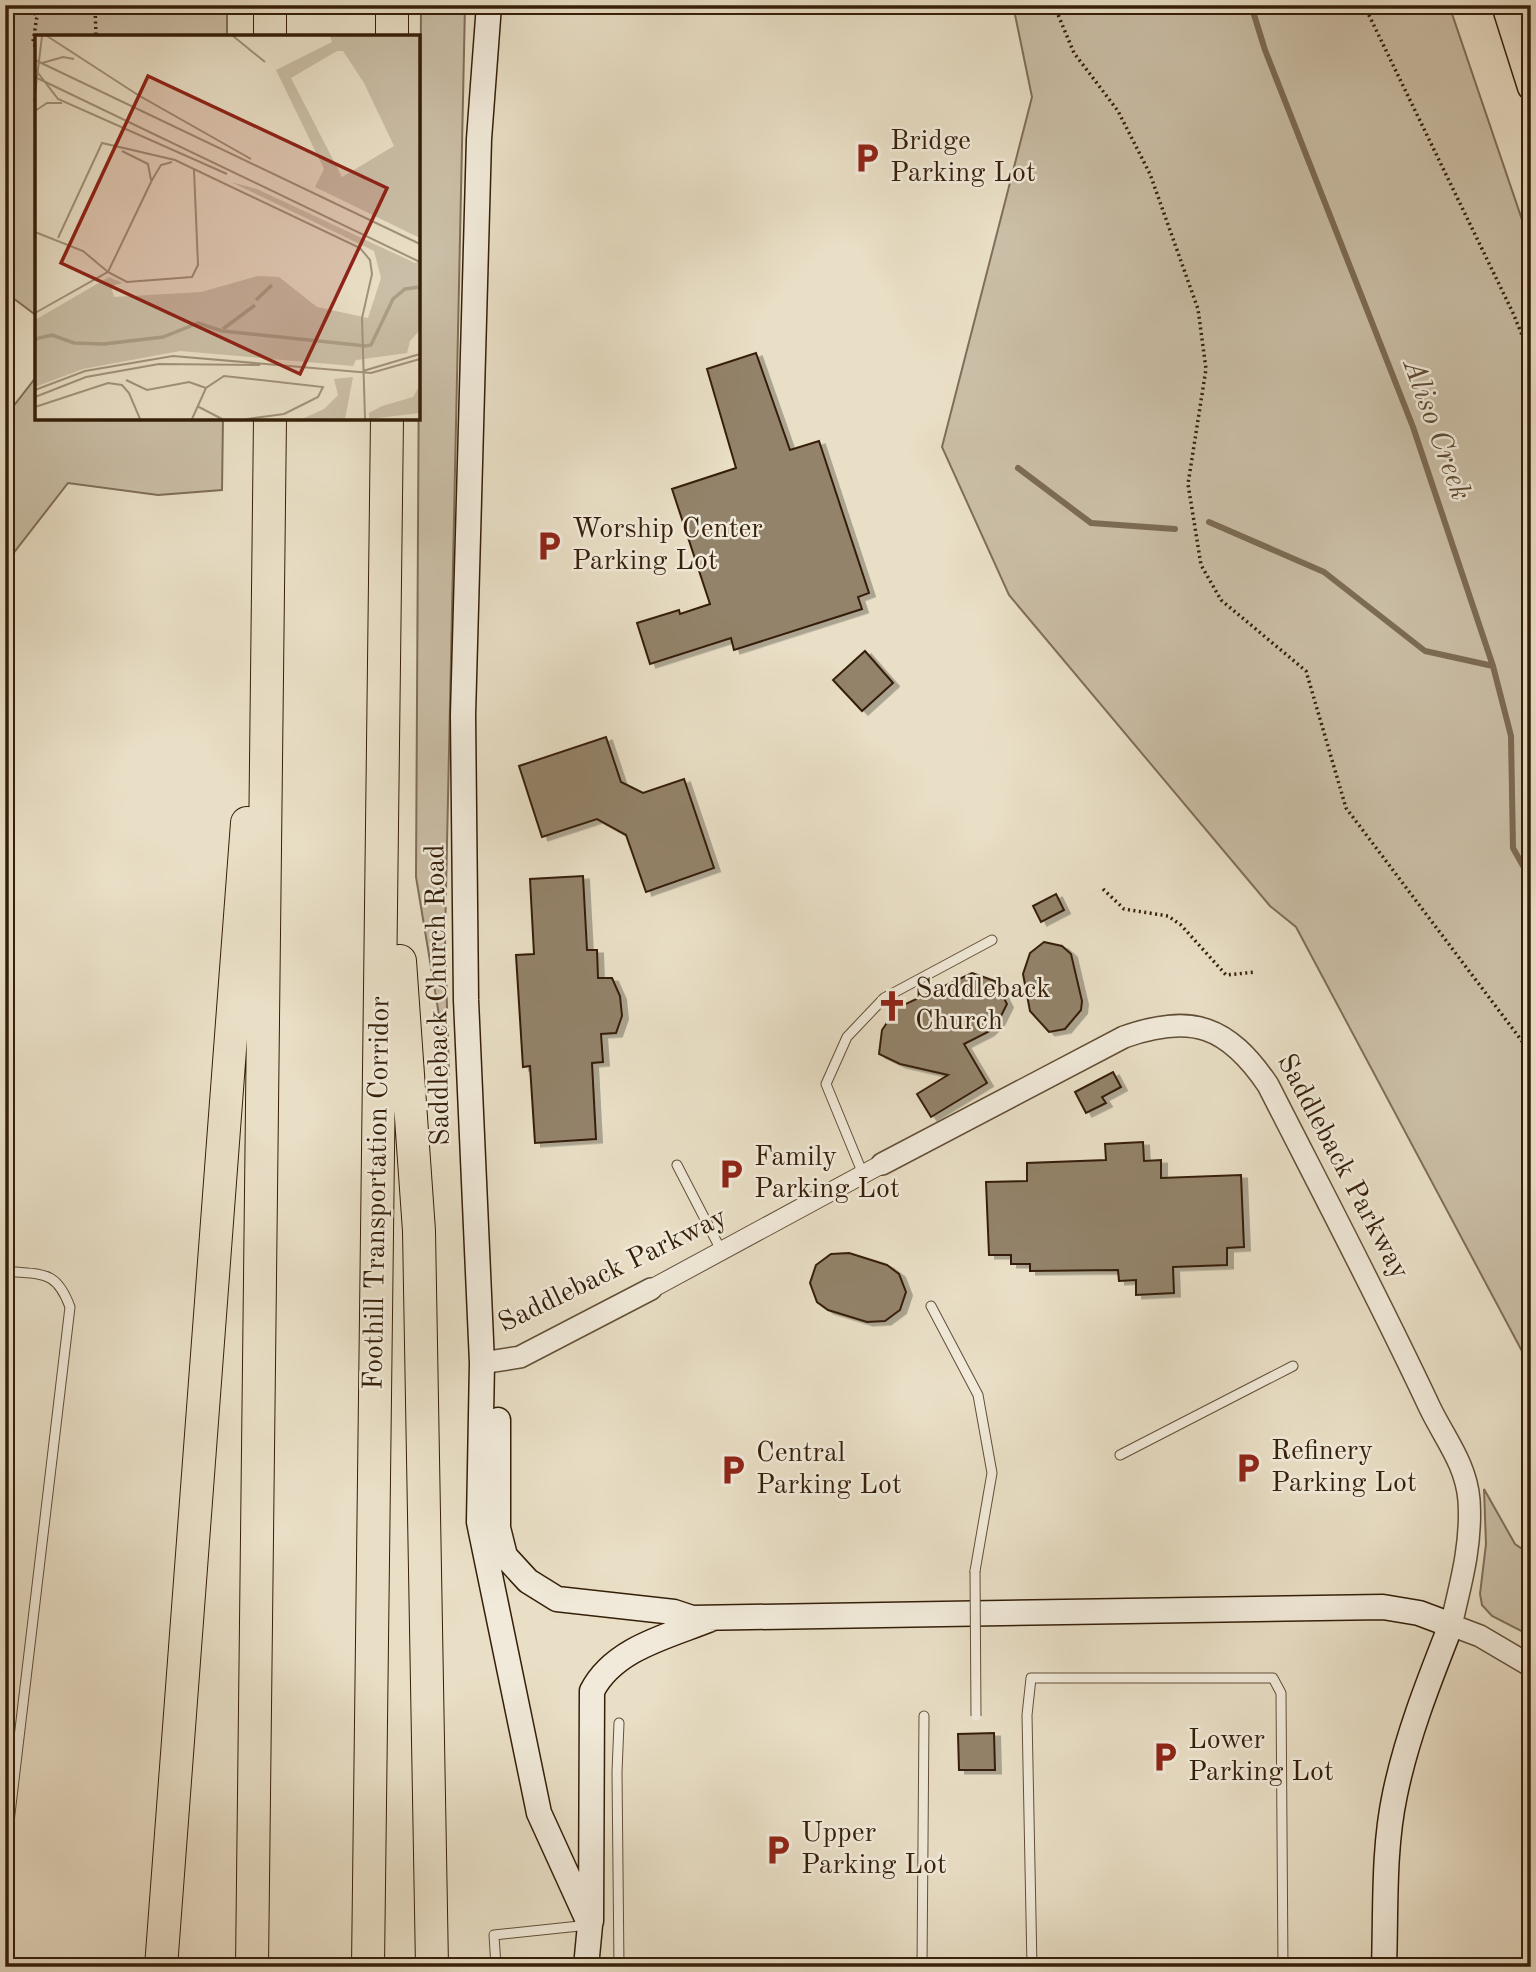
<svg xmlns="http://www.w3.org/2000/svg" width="1536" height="1972" viewBox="0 0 1536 1972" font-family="'Old Standard TT',serif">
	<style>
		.green { fill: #cabea6; stroke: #806e58; stroke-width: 2 }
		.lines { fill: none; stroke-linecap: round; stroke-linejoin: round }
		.stream { stroke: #7c6b54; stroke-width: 6 }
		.building { fill: #93836b; stroke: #351f09; stroke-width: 2; filter: url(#shadow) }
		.service-casing { stroke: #624f38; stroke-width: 11 }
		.minor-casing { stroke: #624f38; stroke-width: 20 }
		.tertiary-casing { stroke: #624f38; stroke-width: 24 }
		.secondary-casing { stroke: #351f09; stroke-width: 27 }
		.primary-casing { stroke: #351f09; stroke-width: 29 }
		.motorway-casing { stroke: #351f09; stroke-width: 34 }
		.path { stroke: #351f09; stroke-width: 3.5; stroke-dasharray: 2 3.5; stroke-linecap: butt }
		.service { stroke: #f1eada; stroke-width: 9 }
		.minor { stroke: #f1eada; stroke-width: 18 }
		.tertiary { stroke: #f1eada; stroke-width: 21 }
		.secondary { stroke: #f1eada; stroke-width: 24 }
		.primary { stroke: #e9dfc6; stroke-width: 26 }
		.motorway { stroke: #e9dfc6; stroke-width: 32 }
		.service-bridge-casing { stroke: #624f38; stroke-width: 11; stroke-linecap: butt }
		.service-bridge { stroke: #f1eada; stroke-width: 9 }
		.labels { text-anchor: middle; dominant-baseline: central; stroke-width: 5; stroke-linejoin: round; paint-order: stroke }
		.poi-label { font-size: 28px; fill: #351f09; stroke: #f1eada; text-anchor: start }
		.street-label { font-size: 28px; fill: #351f09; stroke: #f1eada }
		.water-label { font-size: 30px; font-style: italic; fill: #5f4b35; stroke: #f1eada }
		.inset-river { fill: none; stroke: #ac9e86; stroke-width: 3.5 }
		.inset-road { fill: none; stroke: #a1927a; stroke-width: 2 }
		.view { fill: #8f2418; fill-opacity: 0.15; stroke: #8f2418; stroke-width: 3.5 }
		.inset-edge { fill: none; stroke: #351f09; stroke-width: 3.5 }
	</style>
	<defs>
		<filter id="shadow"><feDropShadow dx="6" dy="3.5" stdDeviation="0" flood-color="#0004"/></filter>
	</defs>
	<rect width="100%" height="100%" fill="#e9dfc6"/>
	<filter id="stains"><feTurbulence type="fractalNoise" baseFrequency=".00286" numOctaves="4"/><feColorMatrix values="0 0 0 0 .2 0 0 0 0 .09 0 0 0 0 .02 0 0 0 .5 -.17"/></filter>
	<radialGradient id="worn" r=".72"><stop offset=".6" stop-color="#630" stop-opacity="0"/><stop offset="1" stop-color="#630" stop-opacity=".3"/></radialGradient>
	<path class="green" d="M5,5H227V37H37V316L5,292Z
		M421,5H465L445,938L449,1075L416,877Z
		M1013,5H1449L1531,246V1368L1296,927L1270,906L1009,595L942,447L1032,97Z
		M37,376V418H223L222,490L158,495L68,483L5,564V417Z
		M1484,1489L1515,1544L1531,1555V1636L1492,1616L1482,1605L1480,1594L1486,1544Z"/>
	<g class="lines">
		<path class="stream" d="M1251,5L1265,50L1413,427L1493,666L1511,736L1513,848L1531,880
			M1018,468L1091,523L1175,529
			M1209,522L1324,572L1425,651L1493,666"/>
	</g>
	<path class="building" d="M756,353L790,450L819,441L869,593L858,597L862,609L734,650L731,638L650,664L637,623L679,610L680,614L710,604L672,489L736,468L707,369Z
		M865,651L893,683L862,711L833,680Z
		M606,737L621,782L643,793L684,779L714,868L646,892L626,835L597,819L542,837L519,766Z
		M583,876L587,950H597L598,978H612L620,996L622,1016L616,1033L601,1034L603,1062L592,1063L596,1139L535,1143L530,1066L523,1067L516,955L534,954L530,879Z
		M1056,894L1064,910L1041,922L1033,906Z
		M1044,942L1062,946L1071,954L1082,1001L1081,1010L1065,1029L1049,1032L1030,1011L1023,974L1030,953Z
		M972,973L995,981L1007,1004L998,1022L988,1032L964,1044L987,1083L931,1117L917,1094L948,1075L900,1064L879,1054L882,1030L897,1008Z
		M1113,1072L1121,1087L1102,1097L1106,1103L1086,1113L1075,1092Z
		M1143,1142L1144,1161L1161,1160V1178L1241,1175L1244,1247L1227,1248V1265L1173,1267L1174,1293L1136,1295V1280L1119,1281L1118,1270L1030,1271V1264H1011V1255H989L986,1182L1027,1181V1163L1106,1160L1105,1144Z
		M849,1253L887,1265L899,1274L906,1292L900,1310L885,1321L867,1322L828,1310L817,1302L810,1283L816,1265L831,1254Z
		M994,1733L995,1770H959L958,1734Z"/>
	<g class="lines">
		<defs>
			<path id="service" d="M677,1165L722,1252
				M863,1174L826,1084L847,1037L884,998L992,940
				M5,1271C42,1275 56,1269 70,1307L5,1856
				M931,1306L978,1395L992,1473L975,1571
				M1120,1455L1293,1366
				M496,1967L494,1935L589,1925
				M619,1967L617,1772L619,1723
				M922,1967L924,1716
				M1032,1967L1027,1715L1031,1678H1273L1281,1693L1283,1967"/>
			<path id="minor" d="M651,1289L882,1164"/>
			<path id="tertiary" d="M882,1164L1124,1037C1192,1013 1228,1026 1268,1085C1323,1193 1379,1299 1430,1408C1445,1439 1466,1464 1469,1500C1472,1544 1461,1583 1451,1625L1480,1636L1531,1666
				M482,1363L520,1357L651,1289"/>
			<path id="secondary" d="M489,5L479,139L463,715L466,1000L482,1363L479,1522L539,1813L590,1925L586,1967
				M498,1420V1528L505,1556L528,1581L557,1599L674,1612L692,1618L1383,1607L1419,1613L1451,1625C1429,1681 1407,1736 1395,1794C1383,1850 1386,1910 1384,1967
				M591,1921L592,1691C614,1648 669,1636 711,1619"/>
			<path id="primary" d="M1505,5L1531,87"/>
			<path id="motorway" d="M270,37V5
				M392,37V5
				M400,961L419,1231L432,1967
				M161,1967L247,823
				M252,1967L270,418
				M368,1967L387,418"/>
		</defs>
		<use href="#service" class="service-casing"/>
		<use href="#minor" class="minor-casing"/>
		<use href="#tertiary" class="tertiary-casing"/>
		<use href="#secondary" class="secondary-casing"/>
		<use href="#primary" class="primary-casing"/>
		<use href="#motorway" class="motorway-casing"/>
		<path class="path" d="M27,5L37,16L33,42L37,50
			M95,5L96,37
			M1054,5L1074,53L1118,111L1150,174L1198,309L1206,369L1188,484L1201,565L1221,600L1306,671L1346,808L1531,1053
			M1364,5L1513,313L1529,352L1531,366
			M34,101L37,99
			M1103,889L1124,909L1168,916L1181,925L1226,975L1256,972"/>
		<use href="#service" class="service"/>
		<use href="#minor" class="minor"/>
		<use href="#tertiary" class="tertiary"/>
		<use href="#secondary" class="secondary"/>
		<use href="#primary" class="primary"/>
		<use href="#motorway" class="motorway"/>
		<defs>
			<path id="service-bridge" d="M975,1571L976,1716"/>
		</defs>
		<use href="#service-bridge" class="service-bridge-casing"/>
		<use href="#service-bridge" class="service-bridge"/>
	</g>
	<defs>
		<symbol id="parking-bare" viewBox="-9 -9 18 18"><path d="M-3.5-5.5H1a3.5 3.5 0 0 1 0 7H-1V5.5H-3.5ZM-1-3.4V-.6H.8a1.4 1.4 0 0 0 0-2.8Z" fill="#8f2418" stroke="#f1eada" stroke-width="2.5" paint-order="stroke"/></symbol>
		<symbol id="church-bare" viewBox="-9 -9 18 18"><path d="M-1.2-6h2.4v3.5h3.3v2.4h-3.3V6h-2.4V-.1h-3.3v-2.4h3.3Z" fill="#8f2418" stroke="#f1eada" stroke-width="2.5" paint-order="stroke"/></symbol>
	</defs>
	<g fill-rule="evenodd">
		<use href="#parking-bare" x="845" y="136" width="44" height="44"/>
		<use href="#parking-bare" x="527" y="524" width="44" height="44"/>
		<use href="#church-bare" x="870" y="984" width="44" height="44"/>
		<use href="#parking-bare" x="709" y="1152" width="44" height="44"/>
		<use href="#parking-bare" x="1226" y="1446" width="44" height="44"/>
		<use href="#parking-bare" x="711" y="1448" width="44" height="44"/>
		<use href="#parking-bare" x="1143" y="1735" width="44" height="44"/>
		<use href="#parking-bare" x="756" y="1828" width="44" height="44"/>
	</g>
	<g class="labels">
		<g class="poi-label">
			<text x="890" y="142">Bridge<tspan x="890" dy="32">Parking Lot</tspan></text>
			<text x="572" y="530">Worship Center<tspan x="572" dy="32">Parking Lot</tspan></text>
			<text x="915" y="990">Saddleback<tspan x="915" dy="32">Church</tspan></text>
			<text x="754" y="1158">Family<tspan x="754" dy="32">Parking Lot</tspan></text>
			<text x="1271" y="1452">Refinery<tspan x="1271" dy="32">Parking Lot</tspan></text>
			<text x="756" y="1454">Central<tspan x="756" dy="32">Parking Lot</tspan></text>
			<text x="1188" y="1741">Lower<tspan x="1188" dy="32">Parking Lot</tspan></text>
			<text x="801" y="1834">Upper<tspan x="801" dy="32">Parking Lot</tspan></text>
		</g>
		<g class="street-label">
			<text transform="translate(439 995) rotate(-91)">Saddleback Church Road</text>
			<text transform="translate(1342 1167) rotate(62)">Saddleback Parkway</text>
			<text transform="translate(378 1193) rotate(-89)">Foothill Transportation Corridor</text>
			<text transform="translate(613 1271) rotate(-26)">Saddleback Parkway</text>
		</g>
		<g class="water-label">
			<text transform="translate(1436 430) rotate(70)">Aliso Creek</text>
		</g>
	</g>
	<g transform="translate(35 35)">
		<rect width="385" height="385" fill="#e9dfc6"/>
		<path d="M295,1H385V203L280,152L289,134L241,35L297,7ZM302,16H308L329,48L359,111L307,142L256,43ZM196,147L222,154L380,228L385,226V295L375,306L372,318L321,325L318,331L145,316L48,334L0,352V285L74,242L88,248L76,251L79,262L166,257L223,241L244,242L282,272L333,283L346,243L339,216ZM318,342L310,384H267L289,374L303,360L299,344ZM385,350V378L334,384V378L347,371L378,362Z" fill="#cabea6" fill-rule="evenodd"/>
		<path class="inset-river" d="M221,265L237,250M188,294L220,270M0,304L17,300L39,308L69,309L128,302L163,288L187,296L331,311L336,310L358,264L370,254L385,252"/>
		<path class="inset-road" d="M12,1L103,60L216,124M198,1L230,27M0,25L385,209M7,28L28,22L39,24M0,34L23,64L192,139M0,42L385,227M0,59L7,1M0,76L12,68H27M87,116L113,129L116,145M0,197L48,216L73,237L117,145L126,130L137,127M23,203L67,108L140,125L325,213L335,225L337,239L327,283L330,384M0,278L73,237L92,247L157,242L163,230L159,135M328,336L385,319M91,345L112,355L154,347L171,353M0,355L50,336L138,321L336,338L385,324M0,362L51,342L124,329L225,330M162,371L187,384M0,372L73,348L87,350L94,358L105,384M157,384L171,353L189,341L288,352L283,362L249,379L212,384"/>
		<path class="view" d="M113,41L352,153L265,339L26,228Z"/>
		<rect width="385" height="385" class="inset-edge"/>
	</g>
	<rect width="1536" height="1972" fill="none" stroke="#e9dfc6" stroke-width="28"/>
	<rect x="7" y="7" width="1522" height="1958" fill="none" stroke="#351f09" stroke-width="3.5"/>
	<rect x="14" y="14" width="1508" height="1944" fill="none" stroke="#351f09" stroke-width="2"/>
	<rect width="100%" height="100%" filter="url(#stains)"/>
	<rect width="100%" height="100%" fill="url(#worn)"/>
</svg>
